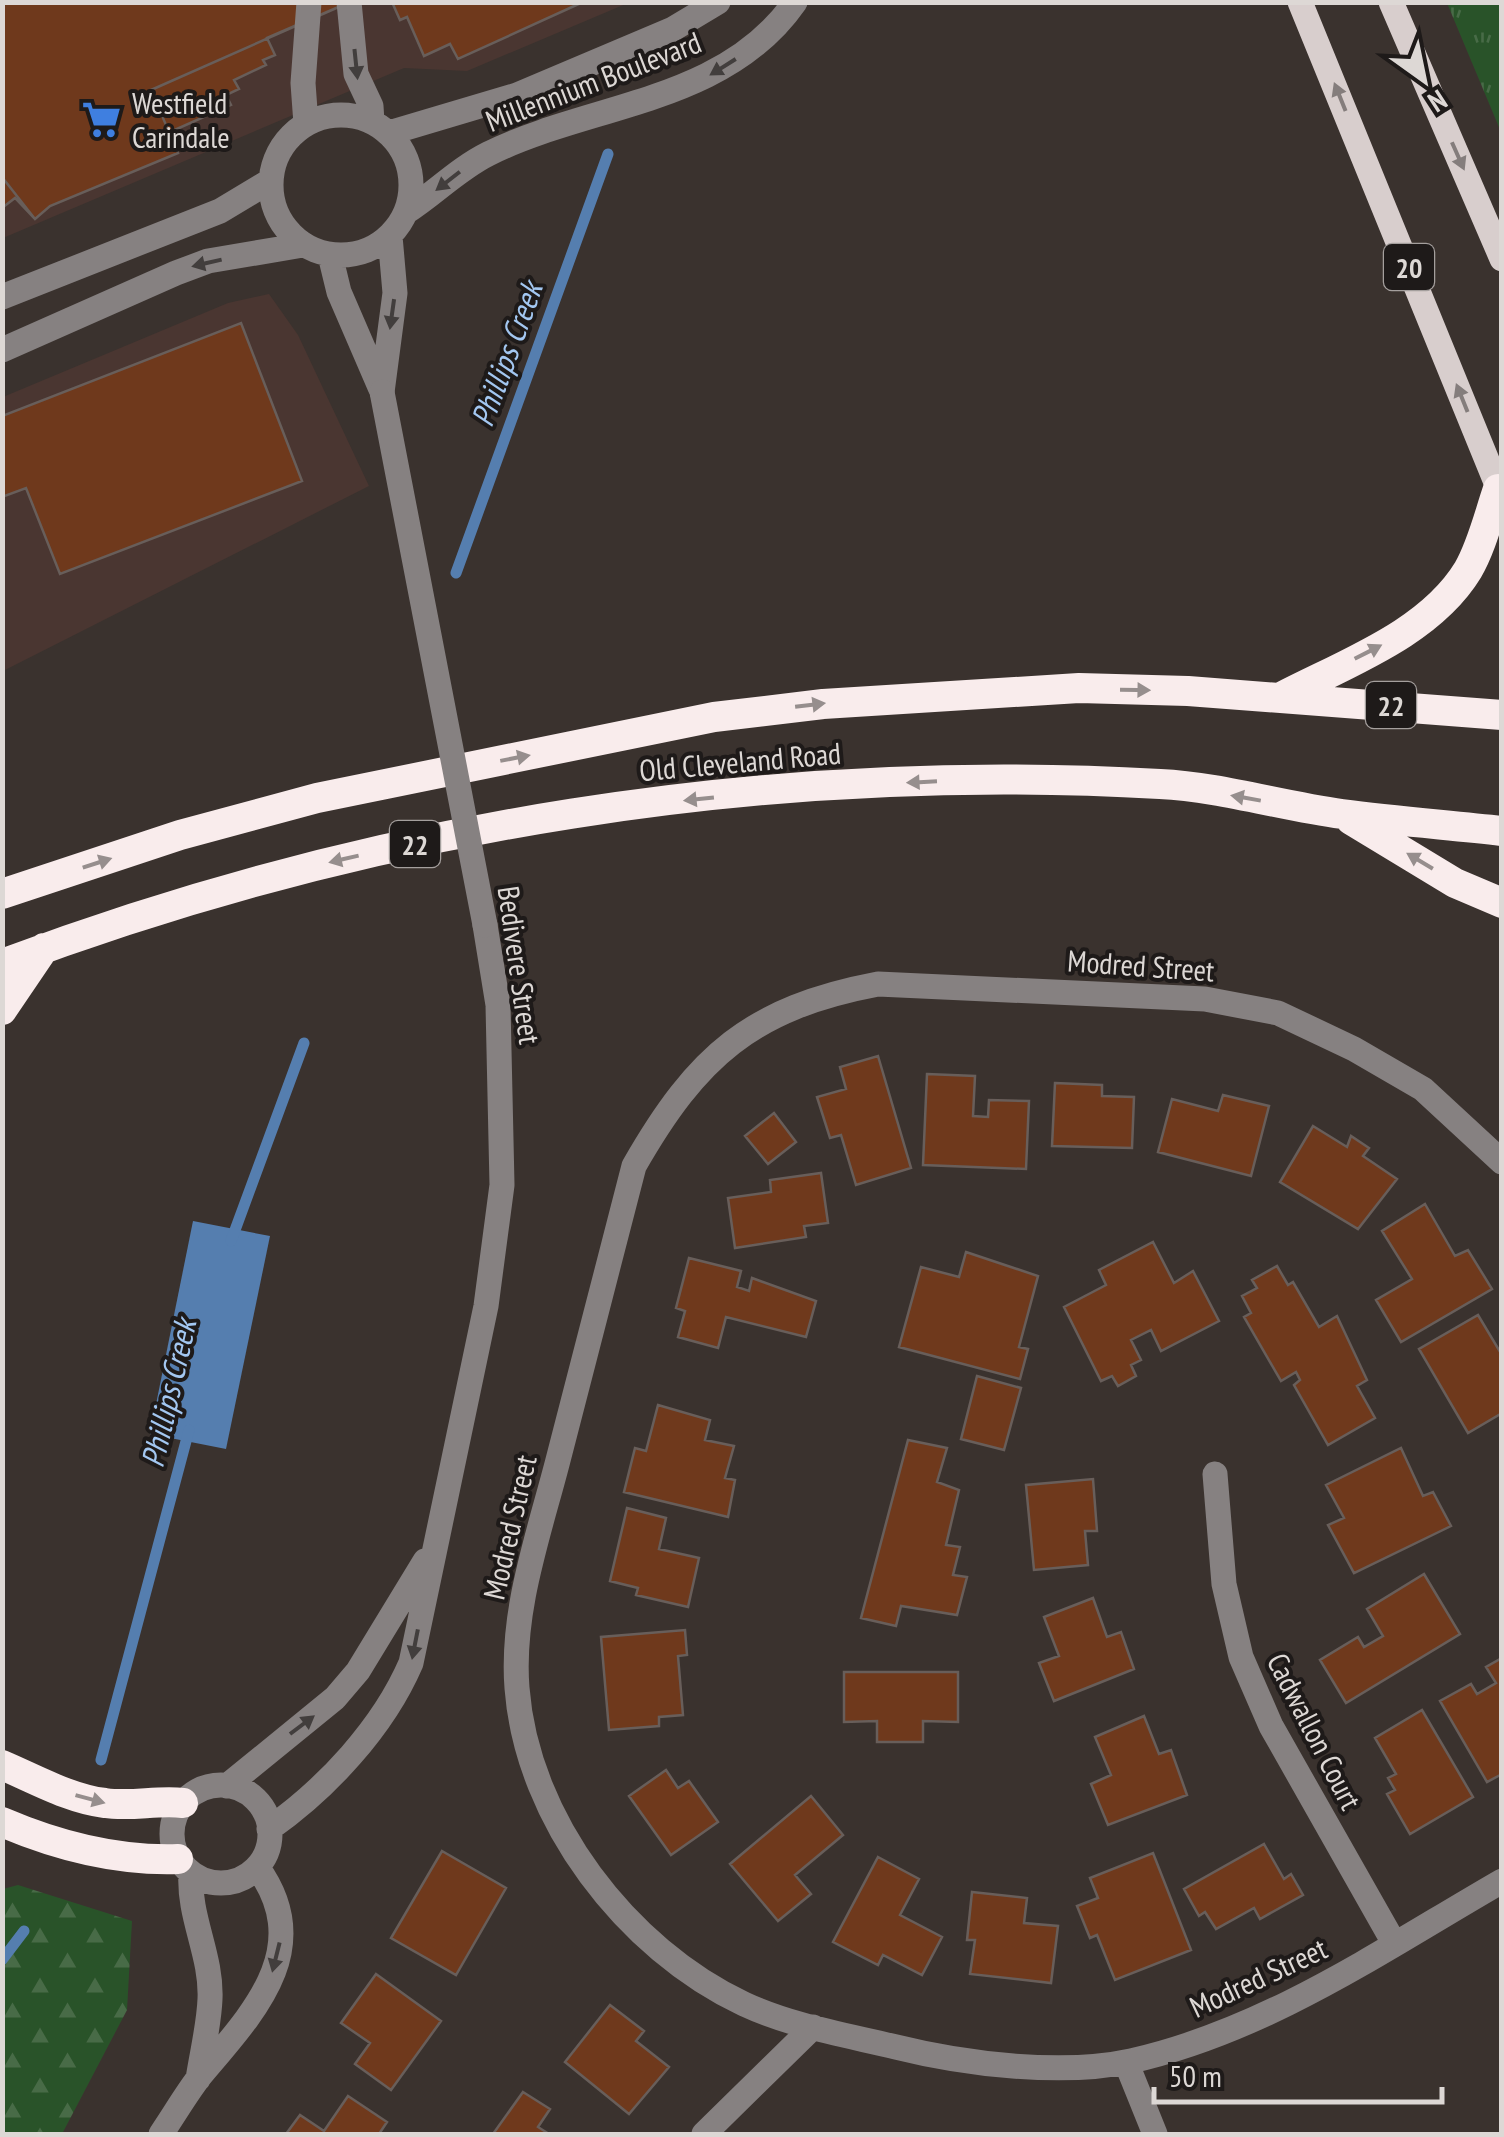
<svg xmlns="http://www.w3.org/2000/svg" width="1504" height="2137" viewBox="0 0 1504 2137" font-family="'PT Sans Narrow',sans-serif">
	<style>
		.commercial { fill: #4a3631 }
		.grass { fill: url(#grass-tufts) }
		.forest { fill: url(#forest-firs) }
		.water { fill: #557eaf }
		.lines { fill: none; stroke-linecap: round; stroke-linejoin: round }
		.stream { stroke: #557eaf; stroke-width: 11 }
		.building { fill: #6f391c; stroke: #685e5a; stroke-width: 2.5 }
		.minor { stroke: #868181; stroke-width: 25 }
		.major { stroke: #d8cecd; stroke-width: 25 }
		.highway { stroke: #f9ecec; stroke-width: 30 }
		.minor-bridge { stroke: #868181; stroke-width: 25 }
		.oneway { fill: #423e3d }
		.oneway2 { fill: #847d7c }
		.oneway3 { fill: #968e8d }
		.labels { text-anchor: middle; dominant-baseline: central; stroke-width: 8; stroke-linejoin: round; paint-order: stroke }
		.shield { fill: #1e1a19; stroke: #a49f9d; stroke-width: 2.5 }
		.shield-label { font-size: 28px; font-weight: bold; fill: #ddd8d5 }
		.street-label { font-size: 30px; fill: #ddd8d5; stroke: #1e1a19 }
		.poi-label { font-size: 30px; fill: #ddd8d5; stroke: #1e1a19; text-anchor: start }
		.water-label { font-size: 32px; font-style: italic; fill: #a3c7f1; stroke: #1e1a19 }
	</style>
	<defs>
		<pattern id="grass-tufts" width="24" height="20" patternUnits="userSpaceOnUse" patternTransform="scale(2.5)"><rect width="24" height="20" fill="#295329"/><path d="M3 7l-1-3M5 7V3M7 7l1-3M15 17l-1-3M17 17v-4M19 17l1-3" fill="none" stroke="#486b47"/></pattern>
		<pattern id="forest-firs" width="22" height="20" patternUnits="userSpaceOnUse" patternTransform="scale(2.5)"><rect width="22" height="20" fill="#295329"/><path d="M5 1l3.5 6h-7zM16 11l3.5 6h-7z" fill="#486b47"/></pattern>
	</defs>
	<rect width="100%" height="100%" fill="#3a322e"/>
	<path class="commercial" d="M3,3H628L467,71L404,68L3,238Z
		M269,294L298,335L369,486L3,671V397L228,303Z"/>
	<path class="grass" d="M1447,3H1501V132Z"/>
	<path class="forest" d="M18,1885L132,1921L127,2010L62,2134H3V1889Z"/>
	<path class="water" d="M193,1221L270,1236L226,1449L150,1434Z"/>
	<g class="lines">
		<path class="stream" d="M456,573L608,154
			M231,1241L304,1043
			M101,1760L189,1430
			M2,1960L24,1931"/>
	</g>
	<path class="building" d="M2,2H350L267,38L275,55L263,60L266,65L234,80L239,89L226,95L231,105L170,132L178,153L50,206L35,219L15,198L2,208Z
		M2,2H350L151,90L178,153L50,206L35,219L2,177Z
		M392,2H583L458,59L450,44L424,56L407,17L400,20Z
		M241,323L302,481L60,574L26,488L2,497V416Z
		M878,1056L911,1168L856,1185L841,1135L830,1138L817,1097L846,1089L840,1067Z
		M927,1074L975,1076L973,1116L988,1117L989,1100L1029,1101L1026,1169L923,1165Z
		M1055,1083L1102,1085V1096L1134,1097L1132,1148L1052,1146Z
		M1223,1095L1269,1106L1251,1176L1158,1152L1172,1099L1218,1111Z
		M774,1113L796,1142L768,1164L745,1136Z
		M1313,1126L1347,1147L1351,1136L1369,1148L1363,1156L1397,1179L1358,1229L1280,1182Z
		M821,1173L828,1223L804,1226L806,1237L735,1248L728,1198L771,1192L770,1180Z
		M1425,1204L1455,1256L1468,1250L1492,1289L1401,1342L1376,1300L1412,1279L1382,1231Z
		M1153,1242L1174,1283L1193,1271L1219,1321L1161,1351L1151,1330L1131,1340L1141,1360L1131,1365L1136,1376L1118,1386L1112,1376L1101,1381L1064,1307L1106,1285L1099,1270Z
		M966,1252L1038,1276L1019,1347L1028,1349L1020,1379L899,1347L921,1267L959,1277Z
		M689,1258L741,1271L737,1287L749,1291L752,1278L816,1301L806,1337L726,1317L718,1348L678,1337L685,1311L676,1308Z
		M1277,1266L1288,1285L1293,1282L1319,1327L1337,1316L1367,1380L1357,1386L1375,1418L1328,1445L1294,1385L1300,1380L1296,1372L1281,1381L1244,1317L1251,1313L1242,1296L1257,1288L1252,1280Z
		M1478,1315L1502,1355V1413L1468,1433L1419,1349Z
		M977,1376L1021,1388L1004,1450L961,1439Z
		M658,1405L710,1420L705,1440L734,1446L725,1478L735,1480L728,1517L624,1492L635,1448L646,1451Z
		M908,1440L947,1448L937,1482L959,1490L946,1545L960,1547L953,1575L967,1577L957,1615L901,1606L896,1626L861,1618Z
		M1401,1448L1423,1496L1433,1492L1451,1526L1354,1573L1328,1525L1344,1518L1326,1485Z
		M1093,1479L1097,1531H1085L1088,1565L1034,1570L1026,1485Z
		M627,1508L666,1518L659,1549L699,1558L688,1607L636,1595L638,1588L610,1581Z
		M1424,1574L1460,1634L1346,1703L1320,1660L1358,1637L1364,1647L1383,1636L1367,1609Z
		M1093,1598L1107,1637L1121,1632L1134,1669L1054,1701L1039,1663L1059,1656L1044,1617Z
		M685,1630L687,1655L678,1656L683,1715L659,1717V1726L609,1730L601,1637Z
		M1502,1658V1774L1487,1782L1440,1701L1471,1684L1477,1694L1496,1683L1486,1667Z
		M844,1672H958V1722L923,1721V1742H877V1721L844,1722Z
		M1422,1710L1473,1797L1410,1834L1387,1794L1395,1790L1388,1778L1396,1774L1375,1738Z
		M1144,1716L1159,1754L1171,1750L1187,1795L1108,1825L1091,1784L1111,1775L1095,1737Z
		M666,1770L678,1788L689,1781L718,1822L671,1855L629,1796Z
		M811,1796L843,1835L795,1875L811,1894L778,1921L730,1864Z
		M1264,1844L1284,1879L1291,1874L1303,1895L1260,1919L1254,1908L1216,1929L1205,1912L1199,1916L1184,1889Z
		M442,1851L506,1888L456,1975L391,1938Z
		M1153,1853L1191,1950L1115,1980L1097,1935L1090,1938L1077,1906L1098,1898L1090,1878Z
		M878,1857L919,1879L900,1915L942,1937L922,1975L883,1955L878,1965L833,1942Z
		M972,1892L1027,1898L1024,1923L1058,1926L1051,1983L970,1974L975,1940H967Z
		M376,1974L441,2021L391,2090L355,2064L370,2043L341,2023Z
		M610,2005L644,2031L636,2041L669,2067L629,2114L565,2062Z
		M523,2092L550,2109L538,2127L549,2134H493Z
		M348,2096L387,2122L379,2134H286L300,2115L324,2131Z"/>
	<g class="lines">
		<path class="minor" d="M349,2L356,74L371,106L372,122
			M271 185a70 70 0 1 1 140 0a70 70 0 1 1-140 0Z
			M306,124L303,83L309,2
			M389,133L517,95L673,29L718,2
			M406,212C434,194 458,169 488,154C590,103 724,104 795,2
			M330,255L339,292L380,387
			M2,297L220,211L270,181
			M2,350L176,273L208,261L303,245
			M382,392L395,293L390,236
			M1502,1162L1423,1089L1354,1049L1278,1013L1205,999L878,984C751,1008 697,1056 634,1166C608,1265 583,1365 557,1464C538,1537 511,1612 517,1688C527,1820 627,1949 744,2004C791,2026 846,2035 896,2047C964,2064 1062,2076 1131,2061C1268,2030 1382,1950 1502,1881
			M1215,1474L1224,1584L1241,1657L1271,1726L1394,1943
			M172 1834a49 49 0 1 1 98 0a49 49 0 1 1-98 0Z
			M227,1786L335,1698L358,1671L425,1561
			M269,1829C326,1789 383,1728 411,1663L486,1306L502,1185L498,1005L485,925
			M191,1873C188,1917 212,1955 210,1999C209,2025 202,2053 198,2079
			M1126,2062L1155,2134
			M161,2134C174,2115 186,2094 200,2076C252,2014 317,1949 257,1867
			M704,2134L813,2027"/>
		<path class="major" d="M1300,2L1502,497
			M1391,2L1502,259"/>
		<path class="highway" d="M1281,697C1344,664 1429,634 1468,570C1482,546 1489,515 1498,489
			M1351,820L1455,883L1502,903
			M2,894L180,835L317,798L714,717L823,704L1079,688L1188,691L1502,715
			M2,964C368,826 770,761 1160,784C1221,787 1281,806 1342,814C1395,821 1448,825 1502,831
			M2,1010L44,948
			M2,1765C35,1779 70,1799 105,1803C131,1807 157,1800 183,1803
			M2,1822C58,1846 118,1861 178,1859"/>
		<path class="minor-bridge" d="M382,392L485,925"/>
	</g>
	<defs><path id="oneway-solid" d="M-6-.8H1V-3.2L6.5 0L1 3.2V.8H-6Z" transform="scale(2.5)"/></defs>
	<g class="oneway">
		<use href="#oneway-solid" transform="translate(356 64) rotate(84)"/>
		<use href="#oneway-solid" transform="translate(723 67) rotate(148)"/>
		<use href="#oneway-solid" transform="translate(448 181) rotate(142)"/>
		<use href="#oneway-solid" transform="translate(207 263) rotate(167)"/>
		<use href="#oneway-solid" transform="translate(392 314) rotate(98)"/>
		<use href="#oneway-solid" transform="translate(415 1644) rotate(101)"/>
		<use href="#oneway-solid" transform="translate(302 1725) rotate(-37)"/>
		<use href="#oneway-solid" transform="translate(276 1957) rotate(104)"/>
	</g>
	<g class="oneway2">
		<use href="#oneway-solid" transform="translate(1340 97) rotate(-112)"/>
		<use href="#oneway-solid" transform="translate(1458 156) rotate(66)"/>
		<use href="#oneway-solid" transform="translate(1462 398) rotate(-112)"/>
	</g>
	<g class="oneway3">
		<use href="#oneway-solid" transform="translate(1368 652) rotate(-27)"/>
		<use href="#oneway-solid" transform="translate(1135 690) rotate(1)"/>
		<use href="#oneway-solid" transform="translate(810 705) rotate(-7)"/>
		<use href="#oneway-solid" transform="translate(515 758) rotate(-11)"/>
		<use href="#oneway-solid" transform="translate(922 782) rotate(177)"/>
		<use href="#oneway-solid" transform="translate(1246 798) rotate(-170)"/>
		<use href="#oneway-solid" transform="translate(699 799) rotate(174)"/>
		<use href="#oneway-solid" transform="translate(344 859) rotate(167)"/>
		<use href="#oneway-solid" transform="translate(1420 861) rotate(-149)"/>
		<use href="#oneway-solid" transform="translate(97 863) rotate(-18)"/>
		<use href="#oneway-solid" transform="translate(90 1799) rotate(15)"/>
	</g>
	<defs>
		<symbol id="supermarket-bare" viewBox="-9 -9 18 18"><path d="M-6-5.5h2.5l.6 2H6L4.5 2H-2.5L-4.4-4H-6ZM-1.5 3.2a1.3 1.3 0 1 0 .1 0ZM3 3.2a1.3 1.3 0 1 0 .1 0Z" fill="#3f7fe0" stroke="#1e1a19" stroke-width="2.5" paint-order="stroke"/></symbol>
	</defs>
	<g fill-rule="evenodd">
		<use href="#supermarket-bare" x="74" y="92" width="55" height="55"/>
	</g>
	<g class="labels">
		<g class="shield">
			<rect x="1384" y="244" width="50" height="46" rx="8"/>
			<rect x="1366" y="682" width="50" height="46" rx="8"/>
			<rect x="390" y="821" width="50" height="46" rx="8"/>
		</g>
		<g class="shield-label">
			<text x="1409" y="267">20</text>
			<text x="1391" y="705">22</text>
			<text x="415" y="844">22</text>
		</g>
		<g class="street-label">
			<text transform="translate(593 81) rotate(-21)">Millennium Boulevard</text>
			<text transform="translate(740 761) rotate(-5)">Old Cleveland Road</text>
			<text transform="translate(520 965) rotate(82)">Bedivere Street</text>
			<text transform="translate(1141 965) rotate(4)">Modred Street</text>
			<text transform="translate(509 1527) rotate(-77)">Modred Street</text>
			<text transform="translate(1315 1731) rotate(63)">Cadwallon Court</text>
			<text transform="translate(1258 1977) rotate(-25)">Modred Street</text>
		</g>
		<g class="poi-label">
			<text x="132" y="102">Westfield<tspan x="132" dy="34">Carindale</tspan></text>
		</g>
		<g class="water-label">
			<text transform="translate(506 354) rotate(-70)">Phillips Creek</text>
			<text transform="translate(168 1393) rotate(-77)">Phillips Creek</text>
		</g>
	</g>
	<rect width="1504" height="2137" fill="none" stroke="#ddd8d5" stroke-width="10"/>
	<g transform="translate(1424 80) rotate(147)" stroke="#1e1a19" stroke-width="8" paint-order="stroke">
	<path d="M0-8L18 38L0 25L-18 38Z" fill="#ddd8d5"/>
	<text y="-15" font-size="28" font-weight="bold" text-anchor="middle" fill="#ddd8d5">N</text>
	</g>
	<path d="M1154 2087v15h288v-15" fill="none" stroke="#ddd8d5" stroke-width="5"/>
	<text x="1169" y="2087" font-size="30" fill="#ddd8d5" stroke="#1e1a19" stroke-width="8" paint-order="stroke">50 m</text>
</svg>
